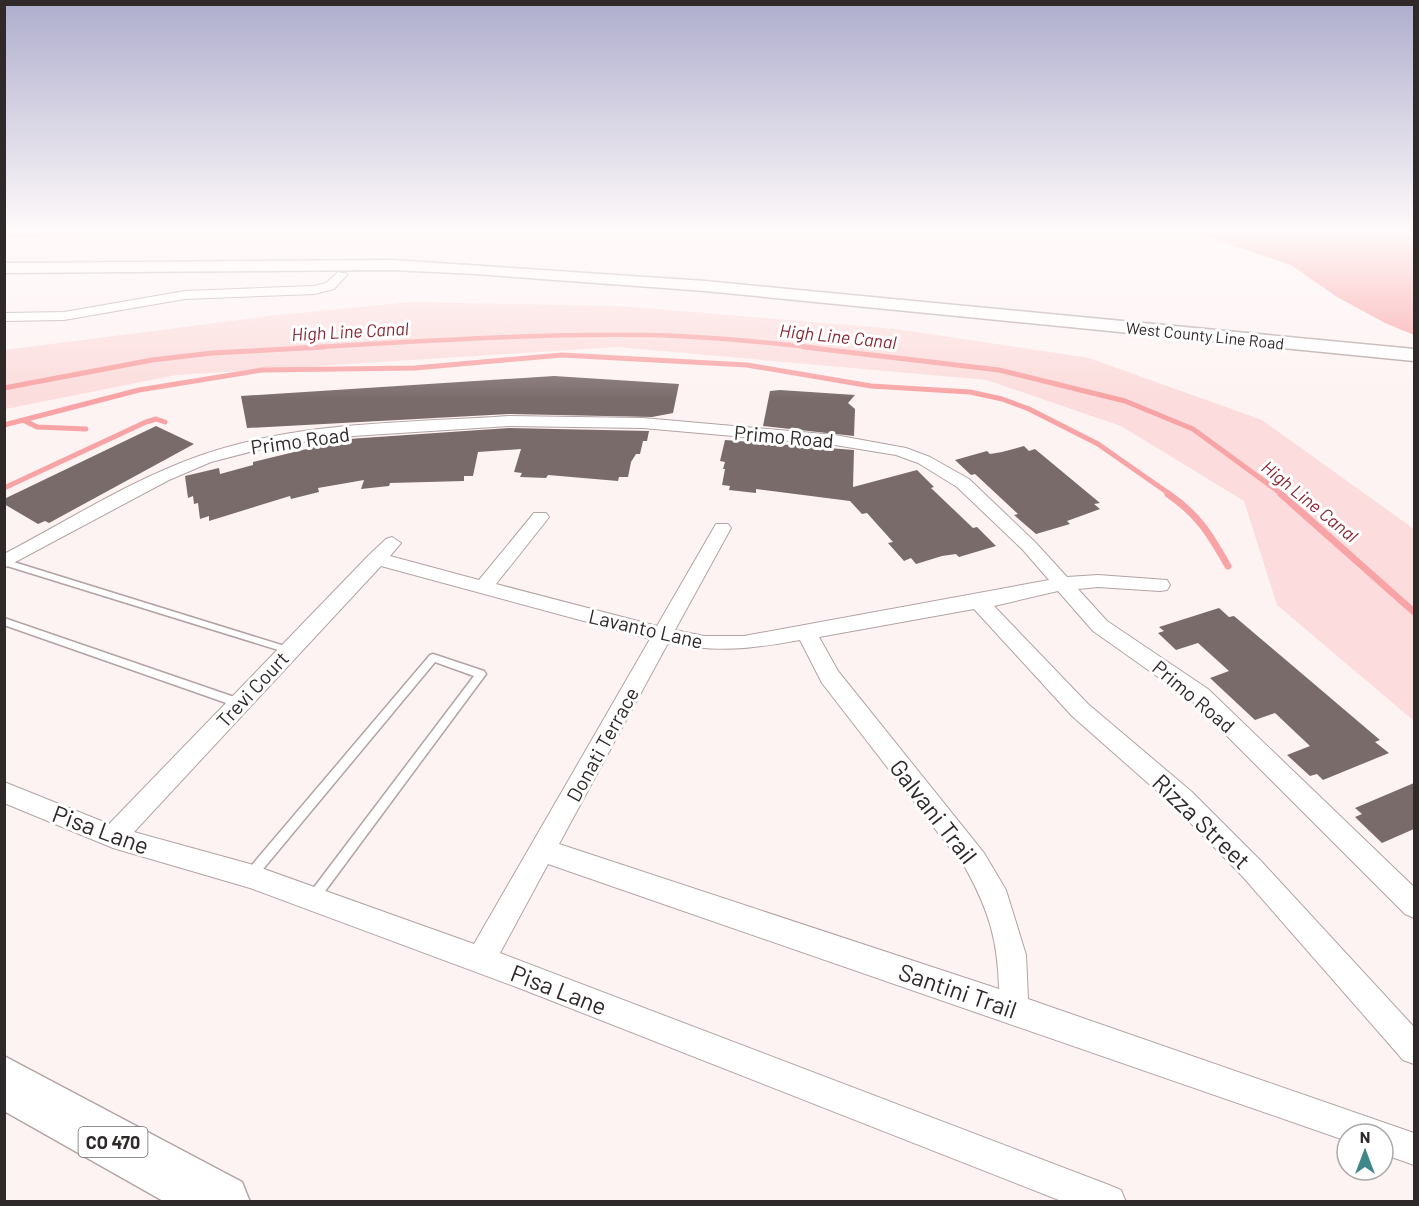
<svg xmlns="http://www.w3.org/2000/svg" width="1419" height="1206" viewBox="0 0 1419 1206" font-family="Barlow,sans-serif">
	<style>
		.green { fill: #fcdcdc }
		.water { fill: #f8a3a5 }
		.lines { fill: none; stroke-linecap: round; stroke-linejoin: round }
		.stream-far2 { stroke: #f8a3a5; stroke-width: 4.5 }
		.stream-far1 { stroke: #f8a3a5; stroke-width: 5 }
		.stream { stroke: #f8a3a5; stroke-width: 7 }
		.building { fill: #7a6b6b }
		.lane-casing { stroke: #b3a3a3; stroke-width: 3 }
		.street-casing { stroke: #b3a3a3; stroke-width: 2 }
		.secondary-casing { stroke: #b3a3a3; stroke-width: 3 }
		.highway-casing { stroke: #b3a3a3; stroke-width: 3 }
		.lane { fill: #fff; fill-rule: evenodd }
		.street { fill: #fff; fill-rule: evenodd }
		.secondary { fill: #fff; fill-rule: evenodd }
		.highway { fill: #fff; fill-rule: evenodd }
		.labels { text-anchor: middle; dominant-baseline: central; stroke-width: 6; stroke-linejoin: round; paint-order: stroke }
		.far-street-label { font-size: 16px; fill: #2f2929; stroke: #fff }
		.far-water-label { font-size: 18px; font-style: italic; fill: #882733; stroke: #fff }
		.shield { fill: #fff; stroke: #6d6969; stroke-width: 1.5 }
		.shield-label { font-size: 18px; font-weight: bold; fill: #2f2929 }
		.street-label { font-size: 20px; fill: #2f2929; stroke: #fff }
		.near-street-label { font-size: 24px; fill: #2f2929; stroke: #fff }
	</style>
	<rect width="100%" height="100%" fill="#fef3f3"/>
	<path class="green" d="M411,302L619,306L896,329L1089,358L1262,420L1414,529V721L1277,605L1244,501L1121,426L987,380L617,347L176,375L5,409V350L269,316Z"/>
	<path class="water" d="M5,232H120L20,238L5,237Z
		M1193,232H1414V335L1385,323L1337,297L1291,265Z"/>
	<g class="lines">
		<path class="stream-far2" d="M296,348C413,342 531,333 648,335C705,336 760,342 817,348"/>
		<path class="stream-far1" d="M804,347L999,370L1125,401L1193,429L1283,495
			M4,388L152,360L212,353L324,347
			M23,420L37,427L86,429
			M4,425L139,390L262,370L415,368L562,355L747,365L871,386L970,392L1002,399L1029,409L1098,444L1171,495
			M4,488L146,422L156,419L165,422"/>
		<path class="stream" d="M1168,494C1199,515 1210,535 1228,566
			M1281,494L1414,612"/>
	</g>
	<path class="building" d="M554,376L679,384L673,413L652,417L509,414L247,428L241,396Z
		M780,390L855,395L848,403L855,409L854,436L763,426L770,391Z
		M156,426L194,444L49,523L45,521L38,524L4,504V499Z
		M509,428L649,431L647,441H643L640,454H636L631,462L628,477H619L618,481L548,475L546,478L520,477L522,473L514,472L521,449L478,452L473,476H464V481L390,483L389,486L361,489L364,480L318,488L319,492L291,499L290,496L209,521V516L200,519L198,503L194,504L193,496L188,498L185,476L219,468L220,474L253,465V462L348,439Z
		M725,440L854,450L853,487L917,470L934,487L931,488L973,528L977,527L996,546L959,557L956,554L942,556L916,564L911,558L904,561L888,543L893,542L867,513L862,514L850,501L756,489V493L729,490L730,486L722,485L725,469H723L725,462L720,461Z
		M1024,446L1029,451L1035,449L1100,503L1094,504L1100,509L1067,521L1070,524L1036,534L1014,515L1018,514L975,474L971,475L955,460L987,451L990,454L1002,452Z
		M1219,608L1229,617L1234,616L1380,740L1375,742L1389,753L1323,780L1317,774L1310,776L1287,755L1310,746L1275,713L1255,720L1210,678L1229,671L1198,643L1176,650L1158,633L1164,631L1159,627Z
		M1414,783V829L1382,843L1355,817L1362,814L1355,808Z"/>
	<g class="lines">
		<defs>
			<path id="lane" d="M4,559L291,648L293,650L291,652L288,653L4,565Z
				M4,618L243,700L244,703L243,706L239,707L235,706L4,625Z
				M433,654L484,671L486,674L317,902L313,904L309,902L307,898L309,894L474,676L435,662L254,880L250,882L246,880L244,876L246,872L430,655Z"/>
			<path id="street" d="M338,272L348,274L334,289L314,294L185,299L64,320L4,321V313L64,312L185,291L314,286L326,283Z
				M509,416L643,418L835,435L906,448L930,457L969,479L1035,542L1067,577L1098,575L1167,580L1170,585L1167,590L1160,591L1098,587L1078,589L1107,621L1208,689L1414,887V918L1405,914L1192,701L1093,631L1058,591L994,606L1088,704L1192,792L1261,861L1414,1027V1064L1403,1060L1243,877L1174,806L1072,716L974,609L819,637L838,671L984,853L1006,890L1026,955L1028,999L1414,1133V1165L1383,1154V1134H1347V1141L548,864L500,953L1109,1185L1121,1190L1126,1202H1064L519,988L250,888L113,848L4,803V782L109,824L369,555L386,539L392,537L401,543L390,556L479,580L534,513H546L549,517L546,521L496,584L657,626L716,524H728L731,528L675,630L704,636H744L1049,580L1023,550L957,487L918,463L896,455L835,445L643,428L509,426L337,437L269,447L211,462L169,480L4,568V554C67,521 133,479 199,456C297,421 406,423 509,416ZM381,566L650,639L474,944L250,864L134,832ZM800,640L822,683L966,869C989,911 998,941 999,989L559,844L668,643C719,653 750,649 800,640Z"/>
			<path id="secondary" d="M393,260L705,281L1414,349V361L705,291L476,274L393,270L4,273V263Z"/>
			<path id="highway" d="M4,1056L242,1182L250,1202H165L4,1111Z"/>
		</defs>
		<use href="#lane" class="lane-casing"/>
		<use href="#street" class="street-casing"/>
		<use href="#secondary" class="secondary-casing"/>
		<use href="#highway" class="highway-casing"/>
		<use href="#lane" class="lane"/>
		<use href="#street" class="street"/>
		<use href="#secondary" class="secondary"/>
		<use href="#highway" class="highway"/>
	</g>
	<linearGradient id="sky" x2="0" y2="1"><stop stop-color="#aeadcd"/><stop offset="0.58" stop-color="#fffafa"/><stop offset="1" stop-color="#fffafa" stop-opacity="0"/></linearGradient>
	<rect width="1419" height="400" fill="url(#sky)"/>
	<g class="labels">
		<g class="far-street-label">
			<text transform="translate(1205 335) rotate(6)">West County Line Road</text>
		</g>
		<g class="far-water-label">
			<text transform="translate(350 331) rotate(-3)">High Line Canal</text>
			<text transform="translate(838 336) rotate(6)">High Line Canal</text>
			<text transform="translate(1310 501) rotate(39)">High Line Canal</text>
		</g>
		<rect class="shield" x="78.5" y="1127" width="69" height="30" rx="4.5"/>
		<g class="shield-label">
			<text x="113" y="1142">CO 470</text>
		</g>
		<g class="street-label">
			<text transform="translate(784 436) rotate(5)">Primo Road</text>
			<text transform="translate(300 440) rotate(-8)">Primo Road</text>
			<text transform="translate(646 628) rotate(13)">Lavanto Lane</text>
			<text transform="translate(252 689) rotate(-47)">Trevi Court</text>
			<text transform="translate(1194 696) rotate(40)">Primo Road</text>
			<text transform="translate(602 744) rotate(-61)">Donati Terrace</text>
		</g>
		<g class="near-street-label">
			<text transform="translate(934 811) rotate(52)">Galvani Trail</text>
			<text transform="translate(1202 821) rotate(44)">Rizza Street</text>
			<text transform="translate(101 829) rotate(20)">Pisa Lane</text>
			<text transform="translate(559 989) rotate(21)">Pisa Lane</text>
			<text transform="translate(958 990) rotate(19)">Santini Trail</text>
		</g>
	</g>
	<rect width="1419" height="1206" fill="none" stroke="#2f2929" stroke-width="12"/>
	<g transform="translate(1365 1152)"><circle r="28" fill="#ffffff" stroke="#aca9a9" stroke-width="1.5"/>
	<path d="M0-4.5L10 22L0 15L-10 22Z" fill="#3e8688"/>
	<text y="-9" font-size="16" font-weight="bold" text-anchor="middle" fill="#2f2929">N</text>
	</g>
</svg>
